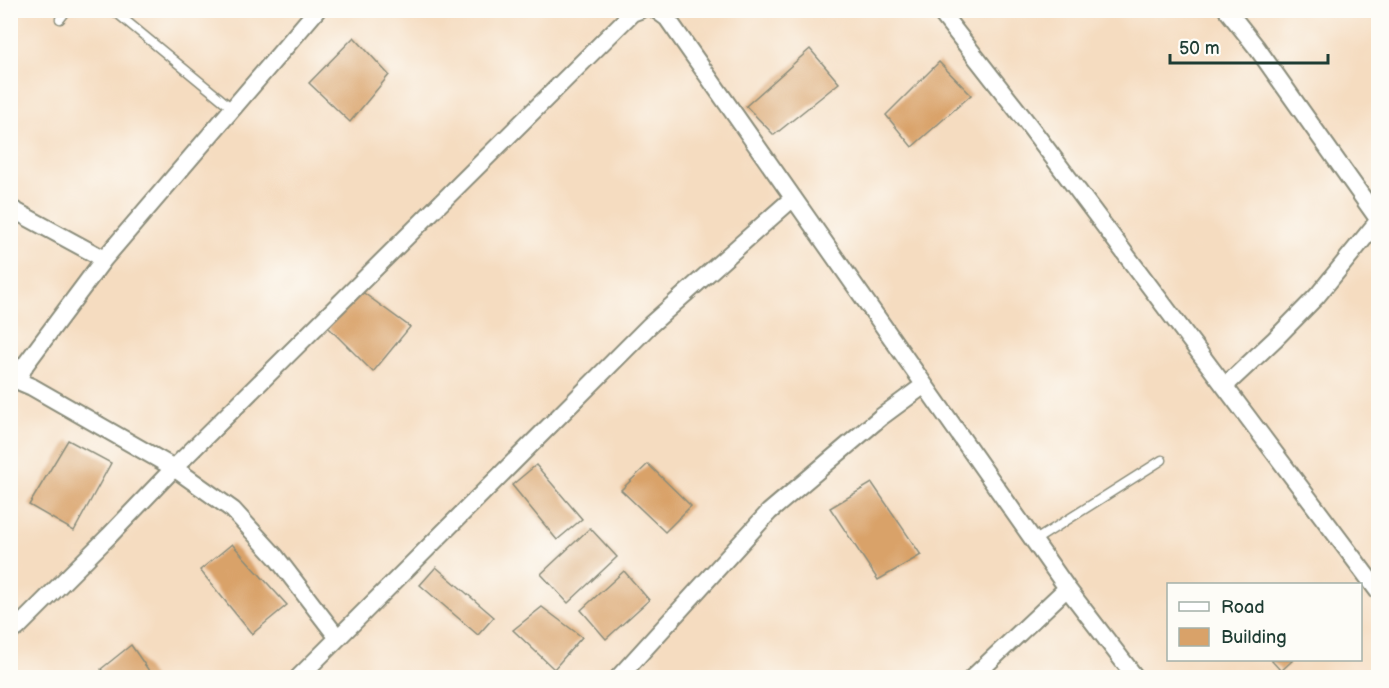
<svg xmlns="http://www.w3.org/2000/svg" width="1389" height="688" viewBox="0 0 1389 688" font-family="'Balsamiq Sans',sans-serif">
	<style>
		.building { fill: #d9a269 }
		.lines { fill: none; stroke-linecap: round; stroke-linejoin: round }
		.service-casing { stroke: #8a8c7a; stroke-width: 11 }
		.minor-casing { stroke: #8a8c7a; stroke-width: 20 }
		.service { stroke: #fff; stroke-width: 8 }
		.minor { stroke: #fff; stroke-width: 16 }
	</style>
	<rect width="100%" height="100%" fill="#fdfcf7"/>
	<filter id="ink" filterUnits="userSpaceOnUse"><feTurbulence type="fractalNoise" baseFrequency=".0167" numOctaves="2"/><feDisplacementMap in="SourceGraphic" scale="12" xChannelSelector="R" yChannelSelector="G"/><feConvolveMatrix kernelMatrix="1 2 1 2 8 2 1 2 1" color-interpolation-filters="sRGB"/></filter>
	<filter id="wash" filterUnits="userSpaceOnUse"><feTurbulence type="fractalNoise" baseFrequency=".008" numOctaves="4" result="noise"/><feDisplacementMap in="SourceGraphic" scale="24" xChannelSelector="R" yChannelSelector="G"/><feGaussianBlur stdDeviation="1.35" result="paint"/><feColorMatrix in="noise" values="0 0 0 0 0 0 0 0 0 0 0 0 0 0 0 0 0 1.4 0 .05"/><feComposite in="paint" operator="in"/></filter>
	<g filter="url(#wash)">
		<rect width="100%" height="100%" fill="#f5dcc0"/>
		<g id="blocks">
			<path class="building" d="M354,37L389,75L350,122L309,83Z
				M810,49L839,83L774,135L746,106Z
				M939,62L971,95L912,147L886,115Z
				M361,291L410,327L373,372L328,327Z
				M68,440L111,463L74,531L29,505Z
				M648,464L691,506L665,532L621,490Z
				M536,465L582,519L557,540L512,485Z
				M872,483L921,555L878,580L830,508Z
				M590,528L617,557L568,603L541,574Z
				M232,544L287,605L252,634L200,570Z
				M436,567L494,617L478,635L420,585Z
				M624,571L649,600L606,639L581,610Z
				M542,607L582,637L554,669L513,630Z
				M131,645L154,678H108L101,669Z
				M1271,660H1293L1281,671Z"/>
		</g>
	</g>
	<g filter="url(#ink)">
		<use href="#blocks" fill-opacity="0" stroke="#8a8c7a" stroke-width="1.5"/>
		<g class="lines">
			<defs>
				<path id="service" d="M113,10L233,109
					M60,19L67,10
					M1034,541L1162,460"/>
				<path id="minor" d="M656,10L667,18L1067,588L1136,678
					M939,10L1028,124L1378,591
					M1227,10L1257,48L1378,219
					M10,208L104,259
					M1226,385L1275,339L1317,296L1378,221
					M17,628L109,536L174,468L632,13L640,10
					M338,638L650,325L793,198
					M298,678L338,638L276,557L233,510L174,468L32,387L18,381L25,365L104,259L317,10
					M618,678L769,512L881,417L923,386
					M972,678L1067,588"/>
			</defs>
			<use href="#service" class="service-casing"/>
			<use href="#minor" class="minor-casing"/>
			<use href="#service" class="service"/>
			<use href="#minor" class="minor"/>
		</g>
	</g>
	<rect width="1389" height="688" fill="none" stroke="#fdfcf7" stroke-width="36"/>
	<rect x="1167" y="583" width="195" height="78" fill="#fdfcf7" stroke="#a4b0a9" stroke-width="1.5"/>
	<rect x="1179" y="602" width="30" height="9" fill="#ffffff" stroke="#a4b0a9" stroke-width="1.5"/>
	<text x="1221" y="613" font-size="18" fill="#1f3d34">Road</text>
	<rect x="1179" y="628" width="30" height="18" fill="#d9a269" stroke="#a4b0a9" stroke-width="1.5"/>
	<text x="1221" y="643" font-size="18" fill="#1f3d34">Building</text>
	<path d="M1170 54v9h158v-9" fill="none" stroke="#1f3d34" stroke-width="3"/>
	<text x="1179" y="54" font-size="18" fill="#1f3d34" stroke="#fdfcf7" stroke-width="4.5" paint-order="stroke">50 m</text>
</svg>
